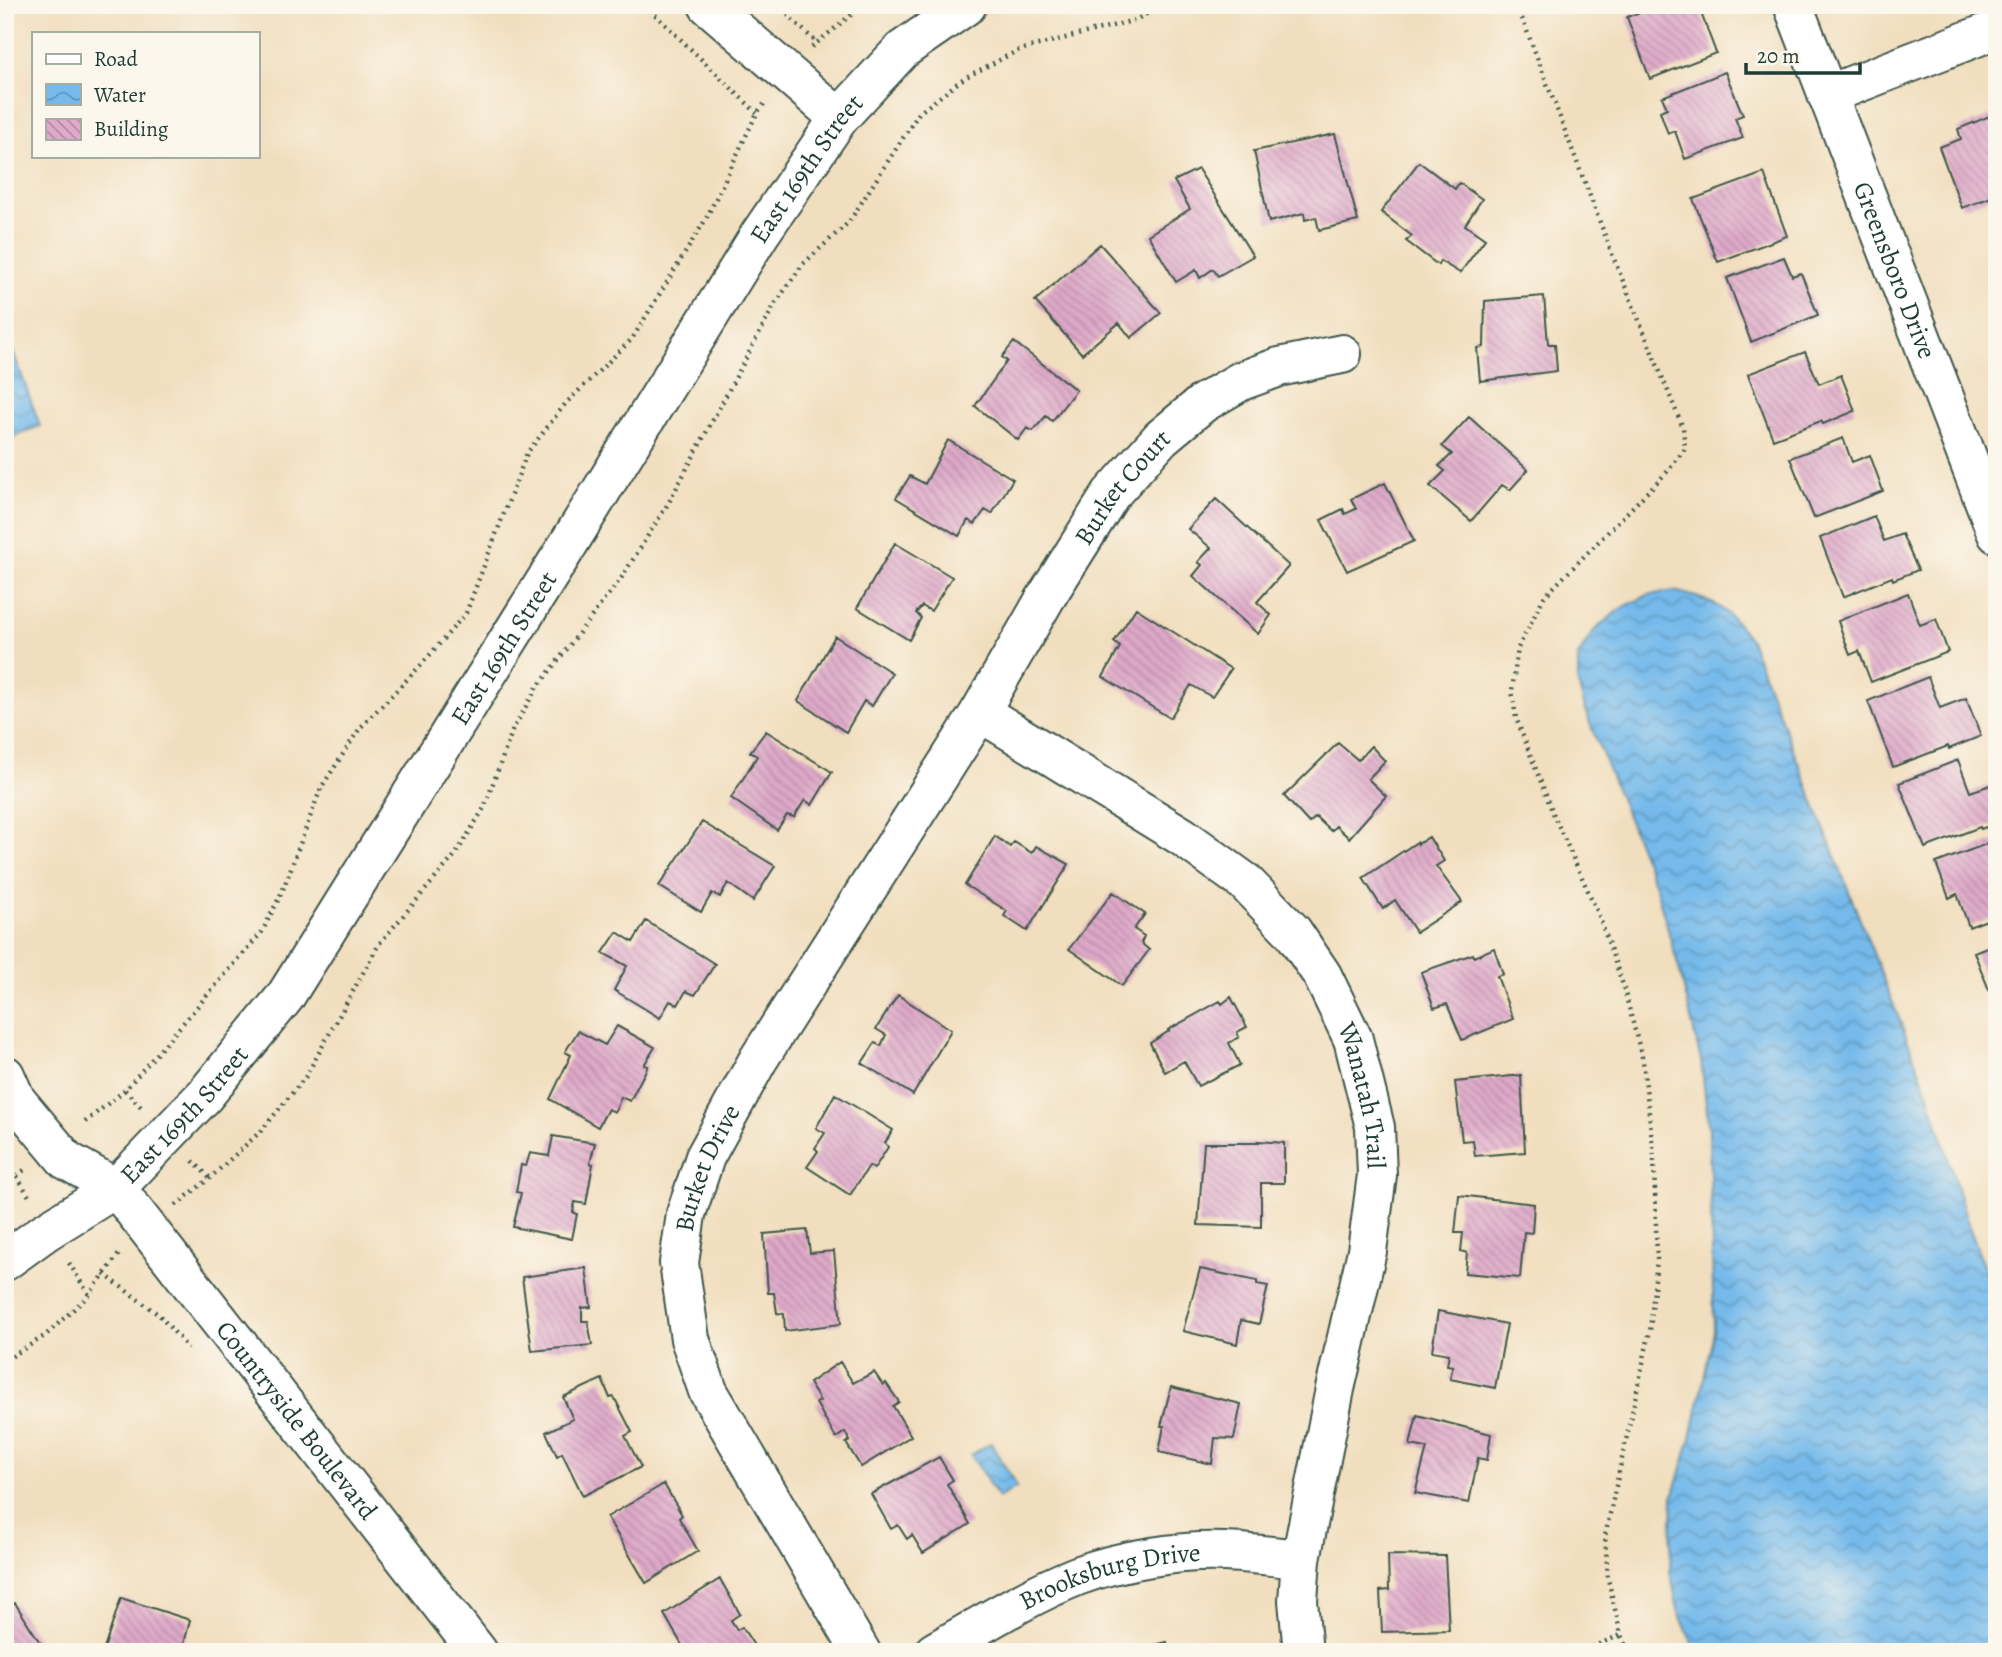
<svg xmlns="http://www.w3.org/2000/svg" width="2002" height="1657" viewBox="0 0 2002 1657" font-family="Alegreya,serif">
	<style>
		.water { fill: url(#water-waves); stroke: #4a7c90; stroke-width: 2 }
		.building { fill: url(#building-back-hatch) }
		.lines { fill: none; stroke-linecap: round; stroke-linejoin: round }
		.minor-casing { stroke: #3e5549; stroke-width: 42 }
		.path { stroke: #3e5549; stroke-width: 4.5; stroke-dasharray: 2 5; stroke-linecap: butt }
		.minor { stroke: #fff; stroke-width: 38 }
		.labels { text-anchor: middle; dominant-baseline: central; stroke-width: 5; stroke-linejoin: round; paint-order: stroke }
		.street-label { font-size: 26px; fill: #1f3d34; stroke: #fbf7ec }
	</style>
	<defs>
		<pattern id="water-waves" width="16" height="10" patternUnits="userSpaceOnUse" patternTransform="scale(1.75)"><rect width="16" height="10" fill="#75baeb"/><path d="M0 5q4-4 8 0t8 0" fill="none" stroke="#5f98bf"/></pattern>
		<pattern id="building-back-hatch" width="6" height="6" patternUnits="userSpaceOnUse" patternTransform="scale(1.75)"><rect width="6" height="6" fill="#dfa9c9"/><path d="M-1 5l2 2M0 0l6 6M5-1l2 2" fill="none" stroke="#b48ba4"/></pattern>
	</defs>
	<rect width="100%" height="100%" fill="#fbf7ec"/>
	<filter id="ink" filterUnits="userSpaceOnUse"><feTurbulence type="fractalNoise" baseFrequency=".0143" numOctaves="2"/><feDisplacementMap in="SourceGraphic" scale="14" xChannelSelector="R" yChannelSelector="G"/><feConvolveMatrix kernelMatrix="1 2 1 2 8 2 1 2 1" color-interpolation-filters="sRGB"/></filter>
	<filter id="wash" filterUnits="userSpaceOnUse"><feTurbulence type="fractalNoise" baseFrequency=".00686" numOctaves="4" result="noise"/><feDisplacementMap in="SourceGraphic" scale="28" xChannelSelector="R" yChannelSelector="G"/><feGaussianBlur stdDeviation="1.57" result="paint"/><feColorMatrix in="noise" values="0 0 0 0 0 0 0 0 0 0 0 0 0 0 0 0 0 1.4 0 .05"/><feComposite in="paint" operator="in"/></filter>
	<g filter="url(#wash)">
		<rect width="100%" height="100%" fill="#f1debe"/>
		<path class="water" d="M5,329L40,426L5,441Z
			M1674,591C1715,601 1726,606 1750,640L1929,1095L1968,1224L1997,1299V1652H1696L1678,1610L1670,1571L1673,1497L1691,1438L1714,1331L1709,1130L1701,1061L1680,972L1656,888L1589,721L1578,684V656L1594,631L1620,609L1648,595Z
			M991,1443L1017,1487L998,1498L971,1455Z"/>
		<g id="blocks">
			<path class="building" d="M1657,5H1698L1716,53L1650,79L1627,17Z
				M1725,72L1743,115L1735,118L1743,138L1685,159L1675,131L1668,134L1660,111L1667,108L1662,97Z
				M1997,113V195L1962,208L1939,147L1961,139L1958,129Z
				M1335,134L1358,221L1319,230L1316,217L1305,220L1304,213L1269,222L1254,151Z
				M1419,162L1455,189L1459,183L1482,199L1465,225L1485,239L1460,273L1440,261L1438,265L1406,241L1412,236L1381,212Z
				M1198,169L1253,256L1218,276L1213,269L1200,278L1196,270L1176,282L1148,235L1190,209L1174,181Z
				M1764,173L1787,236L1718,262L1693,199Z
				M1100,244L1161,313L1131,338L1119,323L1082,354L1035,301Z
				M1784,257L1792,276L1801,273L1818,315L1751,342L1727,278Z
				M1544,296L1548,344H1555L1557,371L1480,381L1477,348L1484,347L1485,301Z
				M1014,342L1076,390L1052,421L1046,416L1033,431L1027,428L1018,440L975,406L1007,361L1002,357Z
				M1805,352L1819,384L1841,375L1855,411L1823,424L1821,421L1773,439L1748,374Z
				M1469,417L1528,470L1510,490L1502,485L1471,521L1430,486L1445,471L1439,466L1452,454L1442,446Z
				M1843,438L1852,462L1870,455L1883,491L1814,518L1790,458Z
				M948,440L1013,479L992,514L985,510L975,524L968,520L959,536L896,498L910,476L925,484Z
				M1385,483L1414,541L1347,571L1321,520L1343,509L1345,514L1356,509L1351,499Z
				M1216,499L1289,566L1257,602L1271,615L1258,634L1193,576L1202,565L1198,562L1211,548L1188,529Z
				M1874,516L1884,541L1902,534L1918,570L1893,580L1892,577L1843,597L1820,538Z
				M895,543L952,577L931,611L922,606L916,613L921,618L909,640L857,608Z
				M1908,593L1920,625L1936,619L1948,652L1871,682L1859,651L1850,655L1838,621Z
				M1136,608L1231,669L1212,697L1191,685L1170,718L1103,677L1120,647L1114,642Z
				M835,636L892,673L872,706L864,701L846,732L798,701Z
				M1928,677L1940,708L1966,698L1981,736L1949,749L1948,746L1893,767L1868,701Z
				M766,731L832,772L812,805L805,800L794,817L787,815L777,830L731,798L757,756L750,752Z
				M1338,743L1358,760L1371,746L1385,761L1368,779L1386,796L1349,838L1336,826L1331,831L1316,817L1309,823L1284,796Z
				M1958,760L1970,792L1997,783V823L1981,829L1980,827L1925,848L1899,783Z
				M702,822L775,866L753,901L728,883L720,897L712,893L701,912L659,886Z
				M995,836L1010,847L1014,842L1032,853L1036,846L1069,864L1027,931L1004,916L1007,911L965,885Z
				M1429,837L1444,861L1436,866L1462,902L1416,932L1395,900L1383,909L1363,878L1417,842L1418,844Z
				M1997,840V916L1969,927L1957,894L1949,898L1936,863Z
				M1113,892L1145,914L1134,929L1144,936L1141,943L1149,950L1122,986L1069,949Z
				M646,921L715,964L695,995L686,991L678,1005L670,1001L660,1018L614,990L627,966L603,953L617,932L633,942Z
				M1997,943V998L1993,1000L1974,952Z
				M1494,948L1503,974L1497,976L1513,1019L1462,1040L1447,1004L1434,1008L1421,972L1473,954L1474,957Z
				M898,995L951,1030L913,1095L862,1063L875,1043L881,1046L886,1035L876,1029Z
				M1231,997L1247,1027L1237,1032L1239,1037L1229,1043L1240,1065L1198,1086L1184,1061L1165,1072L1150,1043L1169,1031L1168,1030L1220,1001L1222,1004Z
				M617,1026L655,1047L644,1065L648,1066L630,1101L621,1097L615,1112L608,1109L598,1127L550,1099L571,1055L565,1052L578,1031L605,1045Z
				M1521,1075L1525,1152L1475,1156L1473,1140L1462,1141L1455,1082Z
				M835,1094L893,1130L885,1143L888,1147L874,1169L869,1166L850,1195L807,1167L818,1151L815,1148L825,1133L816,1128Z
				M553,1136L595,1143L590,1163L593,1164L586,1204L575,1202L573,1212L577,1214L572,1239L513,1227L521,1193L516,1192L521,1165L526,1166L530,1153L549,1156Z
				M1258,1141L1284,1143V1183H1261V1227L1198,1225L1204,1143H1259Z
				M1459,1195L1534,1204L1532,1233L1524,1232L1520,1278L1465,1273L1467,1253L1461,1251L1463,1233H1455Z
				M807,1230L810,1253L834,1251L841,1324L785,1331L784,1314L777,1313L774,1293H768L764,1234Z
				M586,1268L591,1307L582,1308V1321H588L592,1345L532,1351L522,1277Z
				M1200,1269L1257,1281V1284L1268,1286L1259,1324L1241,1320L1237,1344L1183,1331Z
				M1438,1311L1507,1324L1495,1388L1450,1379L1453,1366L1447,1365L1449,1354L1432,1351Z
				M840,1362L853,1383L874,1372L883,1385L886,1383L899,1402L893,1406L911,1436L861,1467L846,1443L850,1441L845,1432L836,1438L816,1403L820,1401L809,1383Z
				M602,1379L610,1398L614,1397L632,1432L625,1436L641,1467L583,1496L562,1453L557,1456L546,1432L573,1419L563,1397Z
				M1171,1387L1241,1404L1234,1439L1215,1438L1212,1464L1159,1452L1164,1426H1161Z
				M1417,1415L1491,1434L1487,1460L1478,1458L1469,1503L1415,1493L1427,1448L1410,1445Z
				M939,1457L953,1480L947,1484L970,1524L923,1553L912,1535L907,1539L898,1525L891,1529L871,1494Z
				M664,1484L682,1515L679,1518L698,1551L646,1583L607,1517Z
				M1388,1555L1445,1556L1449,1630L1382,1632L1380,1591L1389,1590Z
				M720,1579L740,1614L731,1620L737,1630L742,1627L755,1647L747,1652H686L664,1614Z
				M121,1598L190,1620L182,1652H103Z
				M15,1603L46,1652H5V1609Z
				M1167,1642L1169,1652H1129L1128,1651Z"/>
		</g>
	</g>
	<g filter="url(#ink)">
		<use href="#blocks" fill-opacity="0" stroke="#3e5549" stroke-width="2"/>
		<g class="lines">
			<defs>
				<g id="minor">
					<path d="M708,5L839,118"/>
					<path id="s1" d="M1793,5L1997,534"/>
					<path d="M1827,95L1997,29"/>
					<path id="s2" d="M980,712L1183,837L1245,882L1293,932L1322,975L1353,1039L1375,1127L1377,1175L1367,1251L1335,1389L1301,1559L1298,1601L1303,1652"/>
					<path id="s3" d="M5,1075L16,1100L66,1160L116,1188L478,1652"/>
					<path id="s4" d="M5,1261L45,1232L116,1188L205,1095L285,997L561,556L760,234L839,118L902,50L967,5"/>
					<path id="s5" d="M861,1652L708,1391L690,1339L679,1263L686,1214L705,1157L758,1060L980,712L1045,599L1111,494L1161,438L1203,403L1241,381L1279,367L1342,354"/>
					<path id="s6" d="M934,1652C980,1626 1027,1596 1077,1576C1119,1560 1180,1550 1225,1552C1250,1553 1276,1557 1301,1559"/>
				</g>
			</defs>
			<use href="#minor" class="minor-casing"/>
			<path class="path" d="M645,5L757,113
				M777,5L816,42
				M1517,5L1614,259L1683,428L1685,449L1667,472L1544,597L1518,648L1512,690L1516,718L1555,818L1598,913L1623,985L1643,1061L1654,1157L1657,1259L1650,1331L1605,1536L1608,1579L1621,1635L1629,1652
				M812,47L863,5
				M125,1090L141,1107
				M85,1122L125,1090L262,932L282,892L321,788L360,728L422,664L466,613L527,453L566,403L632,339L706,219L757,113L764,104
				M193,1161L210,1178
				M17,1176L30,1198
				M5,1183L26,1169
				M176,1205L210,1178L262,1130L306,1076L379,944L456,854L484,808L513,729L536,689L622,577L669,502L775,304L803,264L849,222L919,113L964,78L1019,50L1135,20L1164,5
				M69,1263L89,1295
				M104,1274L159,1315L188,1348
				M5,1357H11L46,1335L89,1295L119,1254
				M1579,1652L1621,1635"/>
			<use href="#minor" class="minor"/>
		</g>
	</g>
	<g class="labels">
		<g class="street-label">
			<text stroke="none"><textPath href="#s4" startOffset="1367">East 169th Street</textPath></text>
			<text stroke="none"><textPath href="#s1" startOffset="284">Greensboro Drive</textPath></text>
			<text stroke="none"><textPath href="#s5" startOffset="1334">Burket Court</textPath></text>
			<text stroke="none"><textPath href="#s4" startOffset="800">East 169th Street</textPath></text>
			<text stroke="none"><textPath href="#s2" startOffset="565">Wanatah Trail</textPath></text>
			<text stroke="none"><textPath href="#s4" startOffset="233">East 169th Street</textPath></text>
			<text stroke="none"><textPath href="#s5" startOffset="534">Burket Drive</textPath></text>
			<text stroke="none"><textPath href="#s3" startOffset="457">Countryside Boulevard</textPath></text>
			<text stroke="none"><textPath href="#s6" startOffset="194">Brooksburg Drive</textPath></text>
		</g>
	</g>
	<rect width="2002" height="1657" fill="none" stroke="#fbf7ec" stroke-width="28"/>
	<rect x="32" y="32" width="228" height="126" fill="#fbf7ec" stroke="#a3ada2" stroke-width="2"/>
	<rect x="46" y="54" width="35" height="10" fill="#ffffff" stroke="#a3ada2" stroke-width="2"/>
	<text x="94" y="66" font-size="21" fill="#1f3d34">Road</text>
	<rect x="46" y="84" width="35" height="21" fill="url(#water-waves)" stroke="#a3ada2" stroke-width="2"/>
	<text x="94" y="102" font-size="21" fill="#1f3d34">Water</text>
	<rect x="46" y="119" width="35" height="21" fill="url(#building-back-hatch)" stroke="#a3ada2" stroke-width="2"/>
	<text x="94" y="136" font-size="21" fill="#1f3d34">Building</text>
	<path d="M1746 63v10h114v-10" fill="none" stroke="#1f3d34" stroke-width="3.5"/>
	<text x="1757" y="63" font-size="21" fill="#1f3d34" stroke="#fbf7ec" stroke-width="5" paint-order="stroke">20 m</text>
</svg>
